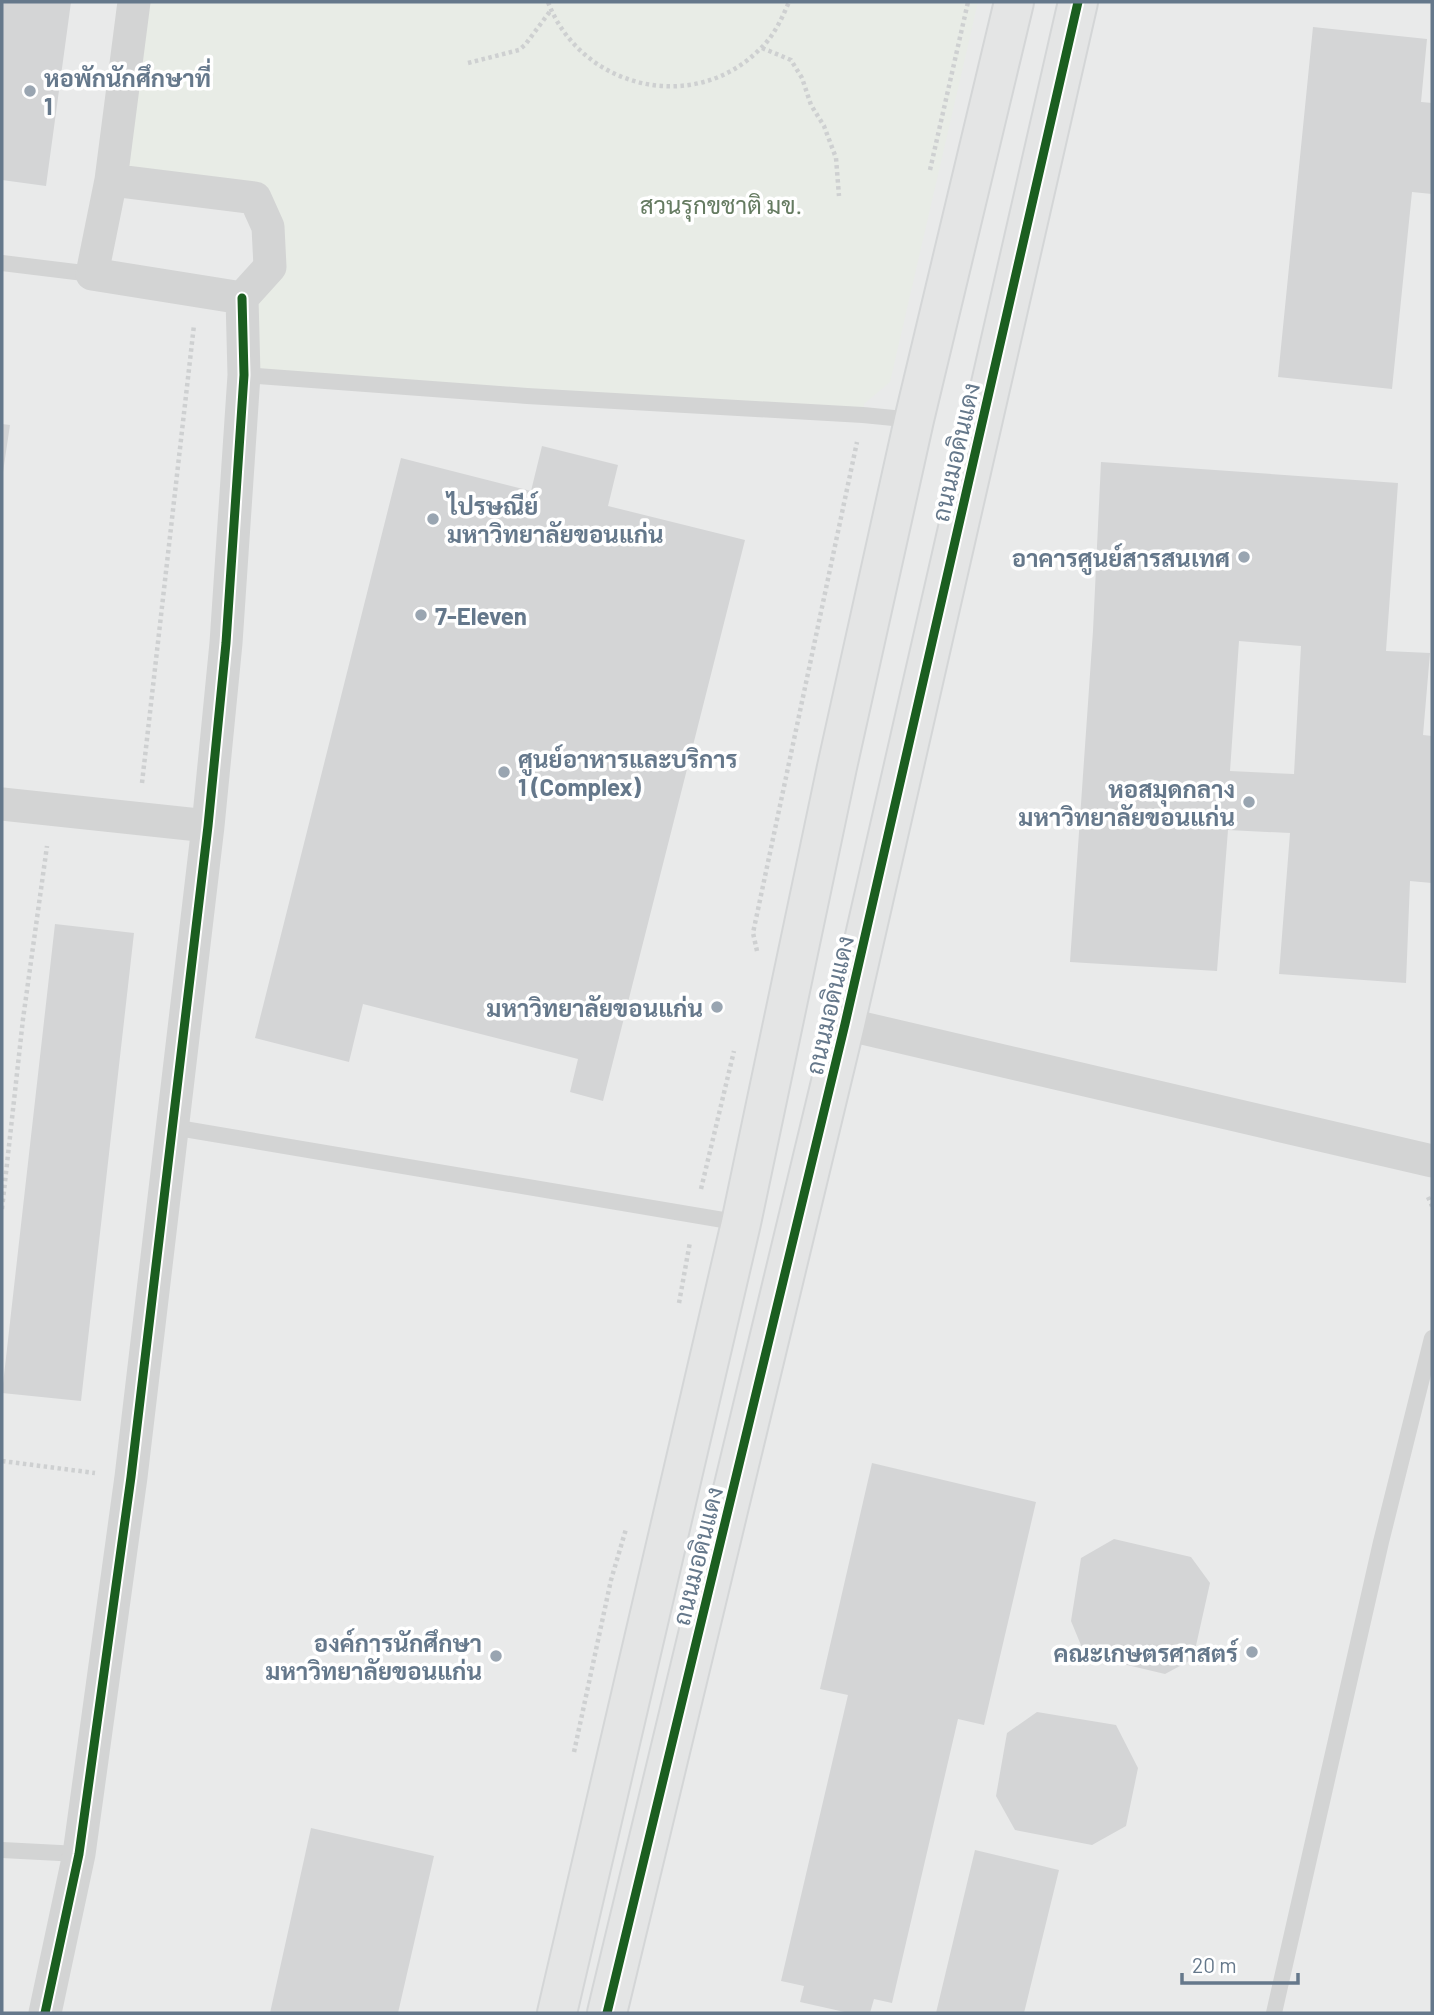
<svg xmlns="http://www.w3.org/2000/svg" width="1434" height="2015" viewBox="0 0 1434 2015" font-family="Barlow,Sarabun,sans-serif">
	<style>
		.built { fill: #e9eaea }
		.green { fill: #e8ece6 }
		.building { fill: #d4d5d6; fill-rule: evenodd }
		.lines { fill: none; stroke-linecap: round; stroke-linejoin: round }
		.secondary-casing { stroke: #d4d6d7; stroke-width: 42 }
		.path { stroke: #ced0d1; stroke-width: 4.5; stroke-dasharray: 3.5 3.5; stroke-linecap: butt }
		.lane { stroke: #d3d4d4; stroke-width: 16 }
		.street { stroke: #d3d4d4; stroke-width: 33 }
		.secondary { stroke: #e4e5e5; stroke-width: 38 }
		.cycleway-casing { stroke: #fff; stroke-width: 13 }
		.cycleway { stroke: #1b5e20; stroke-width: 9 }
		.poi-dot { fill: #99a5b1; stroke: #fff; stroke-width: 2.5 }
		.labels { text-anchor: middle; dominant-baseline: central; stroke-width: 7; stroke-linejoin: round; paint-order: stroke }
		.poi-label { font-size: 24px; font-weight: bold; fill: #65788b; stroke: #fff; text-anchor: end }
		.park-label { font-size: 24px; fill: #657b61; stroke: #fff }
		.street-label { font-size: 24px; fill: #65788b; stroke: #fff }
	</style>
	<rect width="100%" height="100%" fill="#f9f9f8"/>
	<path class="built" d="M2,2H1432V2013H2Z"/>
	<path class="green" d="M134,2H978L890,382L864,404L863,415L244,375L242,298L270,267L255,198L111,180Z"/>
	<path class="building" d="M2,2H71L46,186L2,180Z
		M1313,27L1427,39L1421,102L1432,103V194L1412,192L1392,389L1278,377Z
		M2,424L10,425L3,472H2Z
		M542,446L618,465L608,506L745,540L603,1101L570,1092L578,1059L363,1004L349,1062L255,1038L401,458L531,491Z
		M1101,462L1398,483L1386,651L1430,653L1423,735L1432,736V883L1410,881L1406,983L1279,974L1290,833L1228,830L1217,971L1070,962L1093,631ZM1239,641L1301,646L1294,774L1230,771Z
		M55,924L134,933L81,1401L2,1393Z
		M872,1463L1036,1502L984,1725L958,1719L892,2003L874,1999L870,2013H849L800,2002L804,1986L781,1981L848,1695L820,1689Z
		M1114,1539L1191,1557L1210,1583L1193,1659L1165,1674L1085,1655L1071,1621L1081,1558Z
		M1037,1712L1116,1725L1138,1768L1126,1826L1092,1845L1015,1830L996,1796L1007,1733Z
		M311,1828L434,1856L398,2013H270Z
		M975,1850L1059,1870L1024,2013H936Z"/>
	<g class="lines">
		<defs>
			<path id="secondary" d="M557,2013L741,1223L837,767L914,420L1014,2
				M607,2013L845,1024L1078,2"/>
		</defs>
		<use href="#secondary" class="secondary-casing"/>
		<path class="path" d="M548,2C581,89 695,116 761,48C774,36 782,18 789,2
			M762,48L791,60L802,78L811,105L824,126L836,158L839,196
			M468,63L519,50L525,45L551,10
			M930,170L968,2
			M142,783L194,325
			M757,951L753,933L857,442
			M701,1189L734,1051
			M1428,1197L1432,1206
			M2,1209L23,1019L47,846
			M679,1303L690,1242
			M2,1461L95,1473
			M574,1752L611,1580L626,1529"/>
		<path class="lane" d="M2,263L92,274
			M244,375L527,396L863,415L914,420
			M172,1127L741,1223
			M2,1850L79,1854
			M1274,2013L1381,1542L1432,1338"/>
		<path class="street" d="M111,180L255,198L268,227L270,267L242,298L92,274Z
			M111,180L134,2
			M2,804L208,826
			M845,1024L1432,1161
			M45,2013L79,1854L131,1477L208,826L226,643L244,375L242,298"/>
		<use href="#secondary" class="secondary"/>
		<defs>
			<path id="cycleway" d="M45,2013L79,1854L131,1477L208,826L226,643L244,375L242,298
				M607,2013L845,1024L1078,2"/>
		</defs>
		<use href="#cycleway" class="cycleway-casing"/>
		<use href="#cycleway" class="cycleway"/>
	</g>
	<g class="poi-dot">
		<circle cx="30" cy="91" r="7"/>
		<circle cx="433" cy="519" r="7"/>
		<circle cx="1244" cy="557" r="7"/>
		<circle cx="421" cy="615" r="7"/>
		<circle cx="504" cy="772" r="7"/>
		<circle cx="1249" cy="802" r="7"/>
		<circle cx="717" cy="1007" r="7"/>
		<circle cx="1252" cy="1652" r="7"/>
		<circle cx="496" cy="1656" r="7"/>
	</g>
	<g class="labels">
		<g class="poi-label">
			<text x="44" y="77" text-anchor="start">หอพักนักศึกษาที่<tspan x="44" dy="28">1</tspan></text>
			<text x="447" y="505" text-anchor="start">ไปรษณีย์<tspan x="447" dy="28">มหาวิทยาลัยขอนแก่น</tspan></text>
			<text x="1230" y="557">อาคารศูนย์สารสนเทศ</text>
			<text x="435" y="615" text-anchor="start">7-Eleven</text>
			<text x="518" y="758" text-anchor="start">ศูนย์อาหารและบริการ<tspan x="518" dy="28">1 (Complex)</tspan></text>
			<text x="1235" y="788">หอสมุดกลาง<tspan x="1235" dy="28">มหาวิทยาลัยขอนแก่น</tspan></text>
			<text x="703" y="1007">มหาวิทยาลัยขอนแก่น</text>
			<text x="482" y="1642">องค์การนักศึกษา<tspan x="482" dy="28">มหาวิทยาลัยขอนแก่น</tspan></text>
			<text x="1238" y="1652">คณะเกษตรศาสตร์</text>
		</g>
		<g class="park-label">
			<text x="721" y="204">สวนรุกขชาติ มข.</text>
		</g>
		<g class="street-label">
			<text transform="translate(955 452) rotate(-77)">ถนนมอดินแดง</text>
			<text transform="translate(829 1005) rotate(-77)">ถนนมอดินแดง</text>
			<text transform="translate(697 1556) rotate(-76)">ถนนมอดินแดง</text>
		</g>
	</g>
	<rect width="1434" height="2015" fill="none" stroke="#65788b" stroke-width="7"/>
	<path d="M1182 1973v10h116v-10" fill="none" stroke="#65788b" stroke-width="3.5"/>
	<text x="1192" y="1973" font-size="21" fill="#65788b" stroke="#ffffff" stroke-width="5" paint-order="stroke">20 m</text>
</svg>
